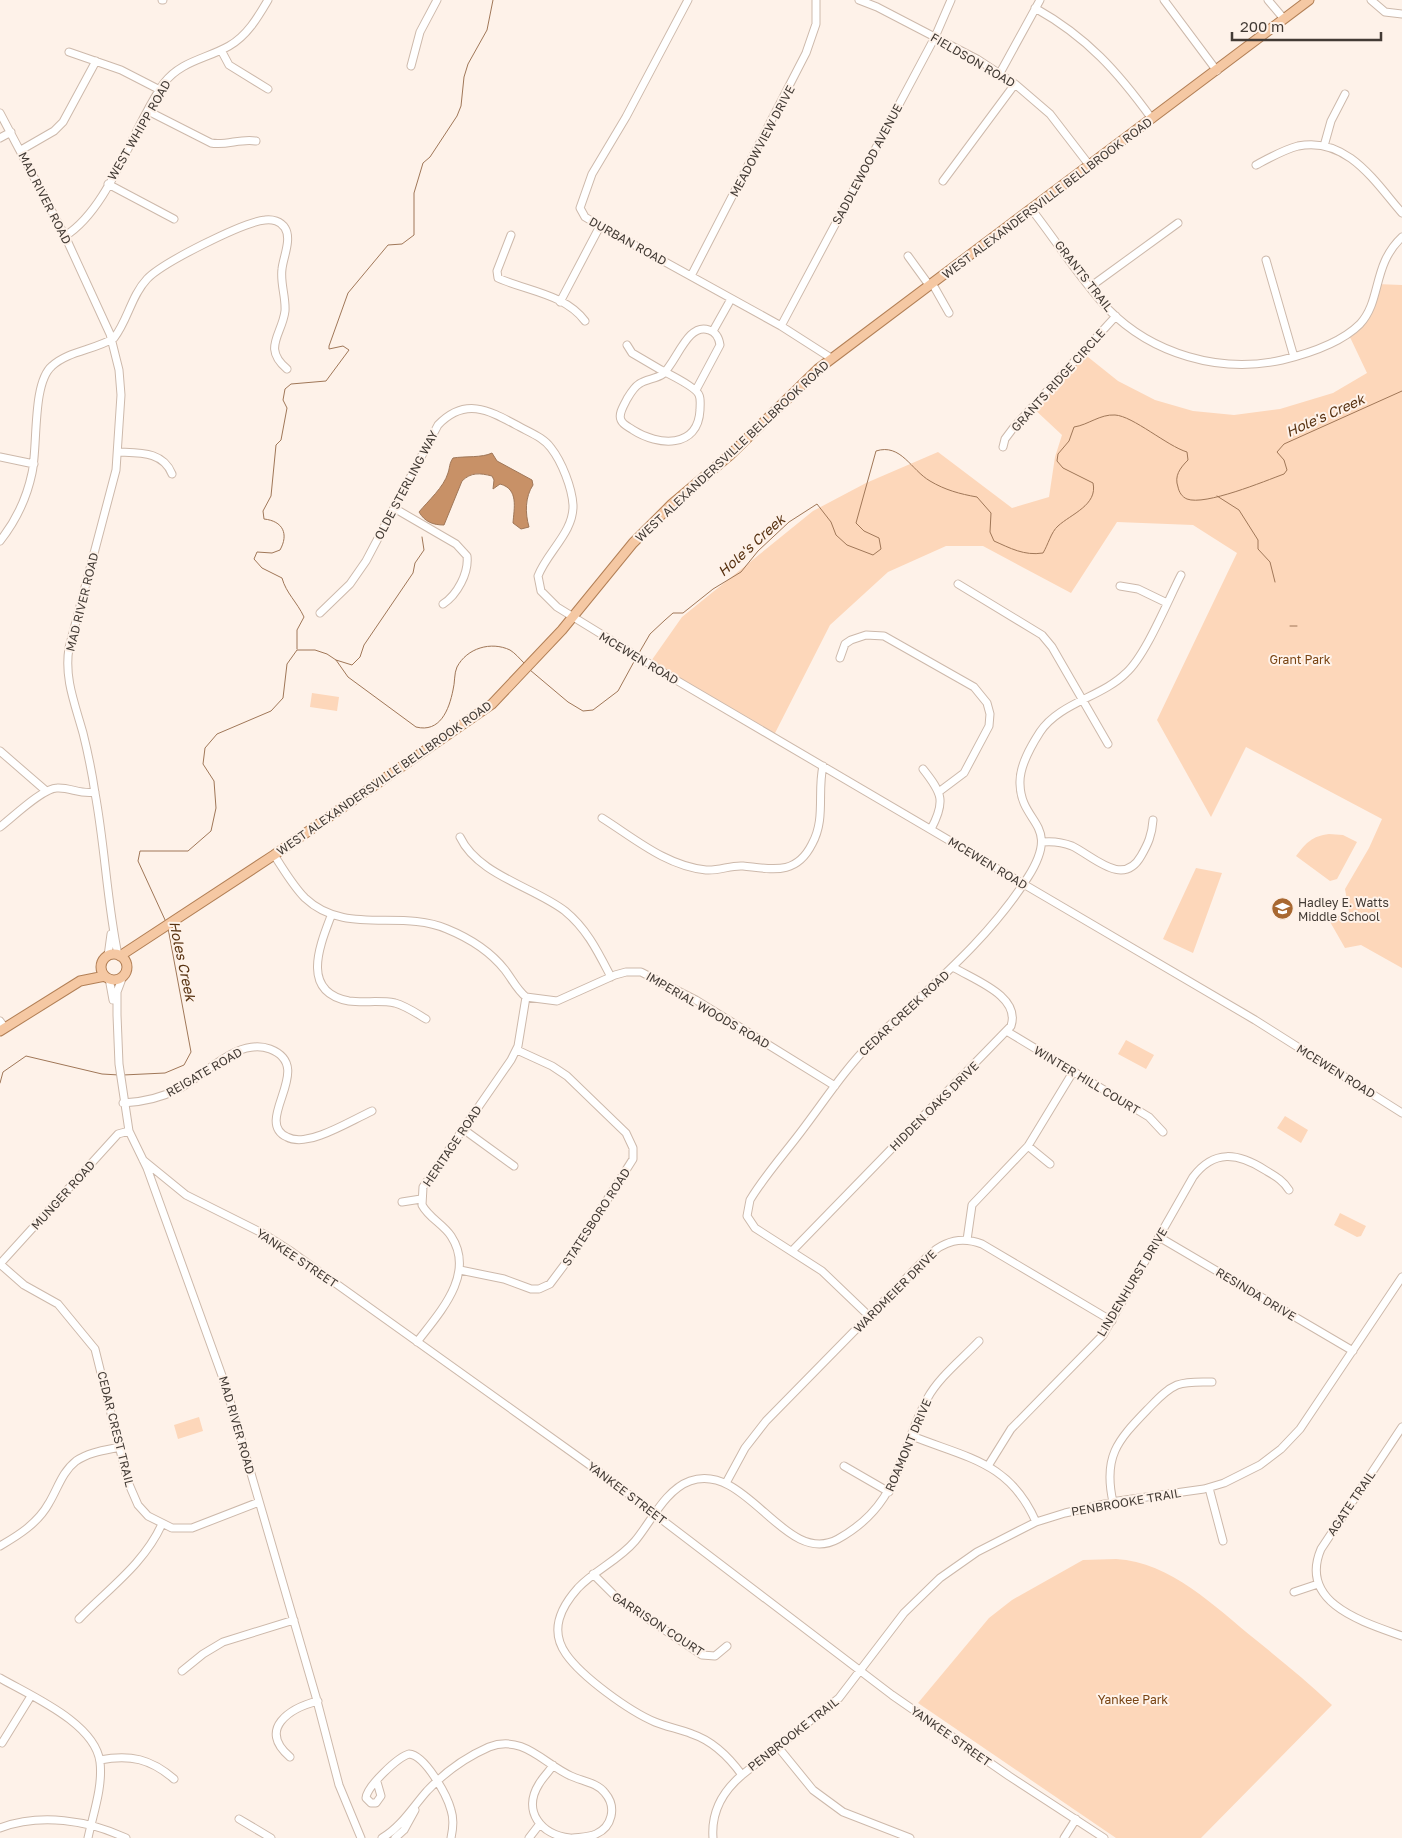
<svg xmlns="http://www.w3.org/2000/svg" width="1402" height="1838" viewBox="0 0 1402 1838" font-family="'Golos Text',sans-serif">
	<style>
		.green { fill: #fdd7ba }
		.water { fill: #c89167; stroke: #a07758 }
		.lines { fill: none; stroke-linecap: round; stroke-linejoin: round }
		.stream { stroke: #a07758; stroke-width: 1 }
		.minor-casing { stroke: #cdb9ab; stroke-width: 9 }
		.major-casing { stroke: #b27f55; stroke-width: 11 }
		.minor { stroke: #fff; stroke-width: 7 }
		.major { stroke: #f5c8a3; stroke-width: 9 }
		.labels { text-anchor: middle; dominant-baseline: central; stroke-width: 4; stroke-linejoin: round; paint-order: stroke }
		.street-label { font-size: 12px; fill: #433b35; stroke: #fef2e9 }
		.park-label { font-size: 12px; fill: #784312; stroke: #fef2e9 }
		.poi-label { font-size: 12px; fill: #433b35; stroke: #fef2e9; text-anchor: start }
		.water-label { font-size: 14px; font-style: italic; fill: #583211; stroke: #fef2e9 }
	</style>
	<rect width="100%" height="100%" fill="#fef2e9"/>
	<path class="green" d="M1376,284L1402,285V968L1361,945L1345,948L1329,920L1349,912L1345,889L1369,848L1382,819L1246,747L1211,817L1157,720L1237,553L1193,525L1117,522L1071,593L983,546H946L888,572L830,625L773,737L649,664L682,617L813,511L866,483L938,452L1012,508L1049,497L1055,457L1062,435L1032,407L1083,353L1118,381L1155,400L1193,411L1234,415L1280,409L1333,393L1367,373L1348,333L1365,318Z
		M312,693L339,697L337,711L310,707Z
		M1329,834L1343,835L1357,842L1337,879L1330,881L1296,856C1306,843 1312,836 1329,834Z
		M1196,868L1222,873L1193,953L1163,939Z
		M1126,1040L1154,1055L1146,1069L1118,1054Z
		M1285,1116L1308,1130L1301,1143L1277,1128Z
		M1340,1213L1366,1226L1361,1236L1357,1237L1334,1225Z
		M199,1417L203,1431L178,1439L174,1425Z
		M1116,1559C1171,1562 1215,1607 1256,1640C1283,1662 1308,1682 1332,1705L1201,1838H1116L918,1703L989,1618L1012,1600L1083,1560Z"/>
	<path class="water" d="M492,453L497,461L532,480L533,485C525,497 525,513 529,527L521,529L513,523C514,508 519,489 500,484L493,489L494,480L492,476C480,473 471,472 462,481L444,525C433,525 425,522 419,512C428,501 444,487 448,473C450,467 449,464 453,458C465,456 482,458 492,453Z"/>
	<g class="lines">
		<path class="stream" d="M1217,496L1239,510L1258,540V549L1270,562L1275,582
			M1290,626H1297
			M297,649V630L304,617C297,602 286,593 282,578L262,568L254,559L257,552L272,553L280,550C289,534 283,521 264,519L263,511L271,496L276,445L281,440L287,408L283,400L285,389L291,384L326,381L349,350L343,346L329,349V346L348,293L388,245L402,244L414,235V193L423,163L430,157L457,116L461,106L464,77L468,64L487,30L493,0
			M639,653L650,634L665,620L673,613H683L713,589L741,572L758,551L789,522L817,504L831,522L836,535L847,545L873,555L881,549L879,538L864,531L856,523L876,451C901,443 911,470 930,481C945,490 960,494 977,497L991,513L990,532L994,541C1010,548 1024,556 1043,553C1048,545 1051,532 1058,526C1071,514 1098,505 1093,483L1063,468L1057,461L1058,454L1069,441L1074,427C1088,425 1100,414 1115,415C1133,416 1167,446 1187,452L1188,460C1180,468 1174,476 1178,487C1179,492 1182,497 1187,499C1205,506 1265,481 1284,474L1287,470L1284,460L1277,452L1284,444L1402,391
			M336,660L352,665L360,657L364,645L413,573L415,563L424,550L422,537
			M530,670L568,702L583,711L593,710L618,691L636,658
			M166,922L138,861L140,851H188L211,831L216,808L214,781L203,764L205,748L217,734L271,711L283,698L287,664L297,650H315L327,654L336,660L348,677L416,727C440,733 449,710 453,690C455,683 454,673 457,667C467,648 491,641 510,650C515,653 520,659 524,663
			M123,1075L165,1073L184,1065L191,1052L168,928
			M0,1083L3,1072L26,1056L102,1074L119,1075"/>
		<defs>
			<path id="minor" d="M162,0H163
				M688,0L626,117L592,174L580,208L585,217L600,226L781,326L831,358
				M859,0L877,7L977,59L1015,84L1050,114L1090,166
				M1164,0L1217,71
				M1268,0L1284,19
				M1371,0L1385,12L1402,14
				M1035,8C1087,37 1118,72 1152,119
				M221,50L229,65L268,89
				M69,52L121,70L160,90
				M411,66L420,32L437,0
				M1000,73L1040,0
				M148,111L211,143C226,146 241,138 256,141
				M0,113L65,236L110,334L119,370L121,395L116,470L69,648C64,678 75,704 83,733C88,753 92,773 95,793C105,847 107,902 118,955
				M0,138L11,132
				M1324,146L1331,121L1345,94
				M21,150L54,131L63,122L96,61
				M1256,165C1269,158 1283,150 1298,146C1347,136 1375,182 1402,213
				M943,181L1015,84
				M108,184L174,219
				M1032,210C1057,242 1080,279 1108,309C1152,354 1220,374 1282,360C1307,354 1341,343 1360,324C1382,300 1372,265 1402,237
				M511,235L497,271L498,278C527,291 565,294 585,321
				M65,236C110,208 133,126 164,83C181,61 206,59 229,46C247,36 258,17 268,0
				M908,256L929,285
				M1266,260L1294,357
				M691,276L806,53L816,24V0
				M932,283L949,313
				M1090,287L1178,223
				M560,302L600,226
				M781,326L935,37L951,0
				M713,331L731,299
				M627,345L632,353L661,370C669,374 696,387 699,395C701,399 700,405 700,410C698,449 658,446 633,430C629,427 623,425 621,420C618,414 624,405 627,399C630,394 634,387 639,384C646,379 656,379 663,374C677,361 688,322 709,330C716,332 719,338 720,345L696,390
				M1003,447L1005,439L1014,427L1116,316
				M118,452C139,453 163,451 172,474
				M0,457L34,464
				M394,508L456,544L467,556C469,573 457,595 443,604
				M0,541C15,522 27,497 32,473C38,446 32,383 52,366C68,351 95,350 114,338C128,320 131,296 147,279C162,263 243,222 265,220C272,219 281,221 285,228C292,239 283,258 282,269C280,283 286,297 285,311C282,335 262,348 287,369
				M958,584L1042,635L1052,647L1108,744
				M1120,586L1138,589L1167,603
				M320,613L350,584L366,561L438,425C466,396 490,411 520,427C531,433 544,438 551,448C562,462 572,488 573,505C574,532 547,552 538,576L541,591L557,607L676,680L1255,1020L1402,1113
				M840,658L845,644L851,640L866,635L884,636L974,687L987,703L990,714L989,726L964,773L940,791
				M0,751L45,790
				M923,769C942,793 946,801 931,829
				M602,818C634,838 666,866 706,870C719,871 731,865 743,866C772,869 796,876 812,844C826,819 817,792 823,766
				M0,827C13,817 43,788 57,788C70,787 81,795 95,792
				M460,837C478,875 534,887 565,911C587,929 598,952 611,977
				M1042,842C1052,841 1062,842 1072,846C1093,856 1123,888 1141,856C1148,844 1152,835 1153,820
				M274,855C284,870 293,886 305,898C345,936 400,909 447,929C469,938 490,951 505,970C512,979 517,990 526,997L557,1001L615,975L626,972H641L696,1000L835,1086
				M331,916C320,945 300,992 349,1001C364,1003 380,1000 395,1003C406,1006 416,1013 426,1019
				M108,956L111,934
				M123,976L117,992V1015L119,1064L129,1131L147,1168L225,1384L316,1697L339,1785L361,1838
				M109,978L113,1000
				M0,1021L5,1028
				M1008,1032L1149,1117L1163,1132
				M123,1103C143,1102 161,1098 178,1089C205,1076 237,1037 270,1049C317,1067 252,1121 287,1137C296,1142 311,1139 321,1135C338,1129 355,1119 372,1111
				M463,1129L514,1166
				M1028,1146L1050,1164
				M143,1160L186,1195L264,1234L289,1250L598,1471L892,1695L1009,1776L1104,1838
				M402,1202L421,1199
				M1159,1237L1353,1351
				M967,1240L972,1205L1028,1146L1073,1072
				M792,1251L1011,1026C1021,996 974,980 953,967
				M0,1264L24,1285L58,1304L95,1349L128,1482L138,1505L148,1516L172,1528H192L259,1502
				M0,1264L118,1134L129,1131
				M460,1270L504,1279L531,1289H539L550,1284L574,1252L633,1159V1148L626,1133L567,1076L552,1066L517,1050
				M869,1316L822,1271L755,1228L747,1216L750,1200C765,1175 786,1152 803,1129C825,1100 845,1069 871,1043C926,990 987,942 1028,877C1062,823 1021,825 1020,784C1019,766 1031,746 1040,732C1059,703 1102,697 1126,673C1146,655 1168,600 1181,575
				M417,1342C440,1312 476,1274 451,1236C443,1224 429,1218 422,1205L423,1187L511,1060L518,1046L526,997
				M1402,1427L1321,1549C1298,1603 1363,1622 1402,1636
				M912,1436C967,1458 1010,1462 1036,1522
				M844,1466L889,1492
				M988,1466L1011,1429L1103,1335L1193,1177C1214,1149 1238,1153 1265,1170C1275,1176 1283,1180 1289,1190
				M726,1483L745,1448L766,1421L928,1256C944,1241 961,1236 982,1244L1112,1321
				M1209,1488L1223,1541
				M1113,1502C1103,1457 1117,1441 1147,1410C1156,1401 1165,1390 1177,1385C1188,1381 1200,1382 1212,1382
				M0,1546C19,1535 38,1523 49,1503C58,1488 62,1472 76,1461C89,1452 106,1450 120,1447
				M593,1574L617,1598L702,1655L715,1656L727,1646
				M1294,1592L1318,1584
				M79,1619C108,1589 144,1564 162,1524
				M182,1671L203,1654L223,1642L294,1620
				M0,1678C31,1696 95,1723 100,1762C103,1787 93,1814 88,1838
				M2,1743L31,1696
				M778,1747L813,1790L843,1812L910,1838
				M290,1757C257,1729 290,1708 318,1701
				M100,1760C130,1754 151,1759 174,1779
				M553,1765C549,1772 543,1777 539,1784C522,1811 541,1835 570,1838
				M742,1775C729,1757 713,1741 692,1734C680,1729 667,1727 655,1722C629,1711 582,1677 566,1654C549,1630 561,1607 578,1588C595,1570 619,1560 635,1541C651,1522 665,1490 690,1481C747,1461 785,1568 838,1539C901,1504 897,1455 927,1399C939,1377 961,1360 979,1341
				M377,1782L381,1796L376,1803H371L366,1798C367,1786 398,1757 409,1754C425,1755 447,1795 451,1810C454,1819 453,1829 451,1838
				M239,1819L271,1838
				M0,1828C40,1813 88,1820 126,1838
				M382,1838C401,1827 412,1808 427,1791C444,1773 466,1757 489,1747C523,1734 544,1764 571,1776C582,1781 598,1783 605,1793C617,1807 612,1827 596,1834C589,1837 581,1837 573,1838
				M395,1838L404,1830L415,1810
				M529,1838L539,1825
				M713,1838C711,1812 723,1791 742,1775L839,1698L904,1613L940,1578L977,1552L1036,1522L1065,1513L1118,1501L1204,1489L1224,1483L1260,1465L1281,1449L1300,1429L1402,1277
				M1064,1838L1076,1819"/>
			<path id="major" d="M101 967a13 13 0 1 1 26 0a13 13 0 1 1-26 0Z
				M120,956L274,855L492,704L562,630L633,543L672,504L730,455L818,369L1309,0
				M0,1031L80,981L105,976"/>
		</defs>
		<use href="#minor" class="minor-casing"/>
		<use href="#major" class="major-casing"/>
		<use href="#minor" class="minor"/>
		<use href="#major" class="major"/>
	</g>
	<defs>
		<symbol id="school-disc" viewBox="-11 -11 22 22"><circle r="9.5" fill="#a86831" stroke="#fef2e9"/><path d="M0-5L7-2L0 1L-7-2ZM-4 1L0 2.5L4 1V4Q0 6-4 4Z" fill="#fff"/></symbol>
	</defs>
	<g fill-rule="evenodd">
		<use href="#school-disc" x="1270" y="896" width="25" height="25"/>
	</g>
	<g class="labels">
		<g class="street-label">
			<text transform="translate(973 60) rotate(30)">FIELDSON ROAD</text>
			<text transform="translate(139 130) rotate(-60)">WEST WHIPP ROAD</text>
			<text transform="translate(762 141) rotate(-62)">MEADOWVIEW DRIVE</text>
			<text transform="translate(867 164) rotate(-62)">SADDLEWOOD AVENUE</text>
			<text transform="translate(45 198) rotate(63)">MAD RIVER ROAD</text>
			<text transform="translate(1047 198) rotate(-37)">WEST ALEXANDERSVILLE BELLBROOK ROAD</text>
			<text transform="translate(628 241) rotate(29)">DURBAN ROAD</text>
			<text transform="translate(1084 276) rotate(52)">GRANTS TRAIL</text>
			<text transform="translate(1058 380) rotate(-48)">GRANTS RIDGE CIRCLE</text>
			<text transform="translate(732 451) rotate(-43)">WEST ALEXANDERSVILLE BELLBROOK ROAD</text>
			<text transform="translate(406 485) rotate(-62)">OLDE STERLING WAY</text>
			<text transform="translate(82 602) rotate(-76)">MAD RIVER ROAD</text>
			<text transform="translate(639 658) rotate(31)">MCEWEN ROAD</text>
			<text transform="translate(384 778) rotate(-35)">WEST ALEXANDERSVILLE BELLBROOK ROAD</text>
			<text transform="translate(988 863) rotate(31)">MCEWEN ROAD</text>
			<text transform="translate(708 1010) rotate(30)">IMPERIAL WOODS ROAD</text>
			<text transform="translate(904 1013) rotate(-43)">CEDAR CREEK ROAD</text>
			<text transform="translate(1336 1071) rotate(32)">MCEWEN ROAD</text>
			<text transform="translate(204 1072) rotate(-30)">REIGATE ROAD</text>
			<text transform="translate(1087 1080) rotate(31)">WINTER HILL COURT</text>
			<text transform="translate(934 1106) rotate(-45)">HIDDEN OAKS DRIVE</text>
			<text transform="translate(452 1146) rotate(-56)">HERITAGE ROAD</text>
			<text transform="translate(63 1195) rotate(-48)">MUNGER ROAD</text>
			<text transform="translate(596 1217) rotate(-57)">STATESBORO ROAD</text>
			<text transform="translate(297 1258) rotate(34)">YANKEE STREET</text>
			<text transform="translate(1132 1282) rotate(-59)">LINDENHURST DRIVE</text>
			<text transform="translate(895 1291) rotate(-45)">WARDMEIER DRIVE</text>
			<text transform="translate(1256 1294) rotate(31)">RESINDA DRIVE</text>
			<text transform="translate(237 1425) rotate(74)">MAD RIVER ROAD</text>
			<text transform="translate(116 1429) rotate(76)">CEDAR CREST TRAIL</text>
			<text transform="translate(908 1445) rotate(-67)">ROAMONT DRIVE</text>
			<text transform="translate(627 1493) rotate(37)">YANKEE STREET</text>
			<text transform="translate(1126 1502) rotate(-10)">PENBROOKE TRAIL</text>
			<text transform="translate(1351 1503) rotate(-56)">AGATE TRAIL</text>
			<text transform="translate(658 1624) rotate(33)">GARRISON COURT</text>
			<text transform="translate(793 1734) rotate(-38)">PENBROOKE TRAIL</text>
			<text transform="translate(951 1736) rotate(35)">YANKEE STREET</text>
		</g>
		<g class="park-label">
			<text x="1300" y="659">Grant Park</text>
			<text x="1133" y="1699">Yankee Park</text>
		</g>
		<g class="poi-label">
			<text x="1298" y="902">Hadley E. Watts<tspan x="1298" dy="14">Middle School</tspan></text>
		</g>
		<g class="water-label">
			<text transform="translate(1325 415) rotate(-24)">Hole's Creek</text>
			<text transform="translate(751 545) rotate(-42)">Hole's Creek</text>
			<text transform="translate(183 961) rotate(78)">Holes Creek</text>
		</g>
	</g>
	<path d="M1232 32v8h149v-8" fill="none" stroke="#433b35" stroke-width="2.5"/>
	<text x="1240" y="32" font-size="15" fill="#433b35" stroke="#fef2e9" stroke-width="4" paint-order="stroke">200 m</text>
</svg>
